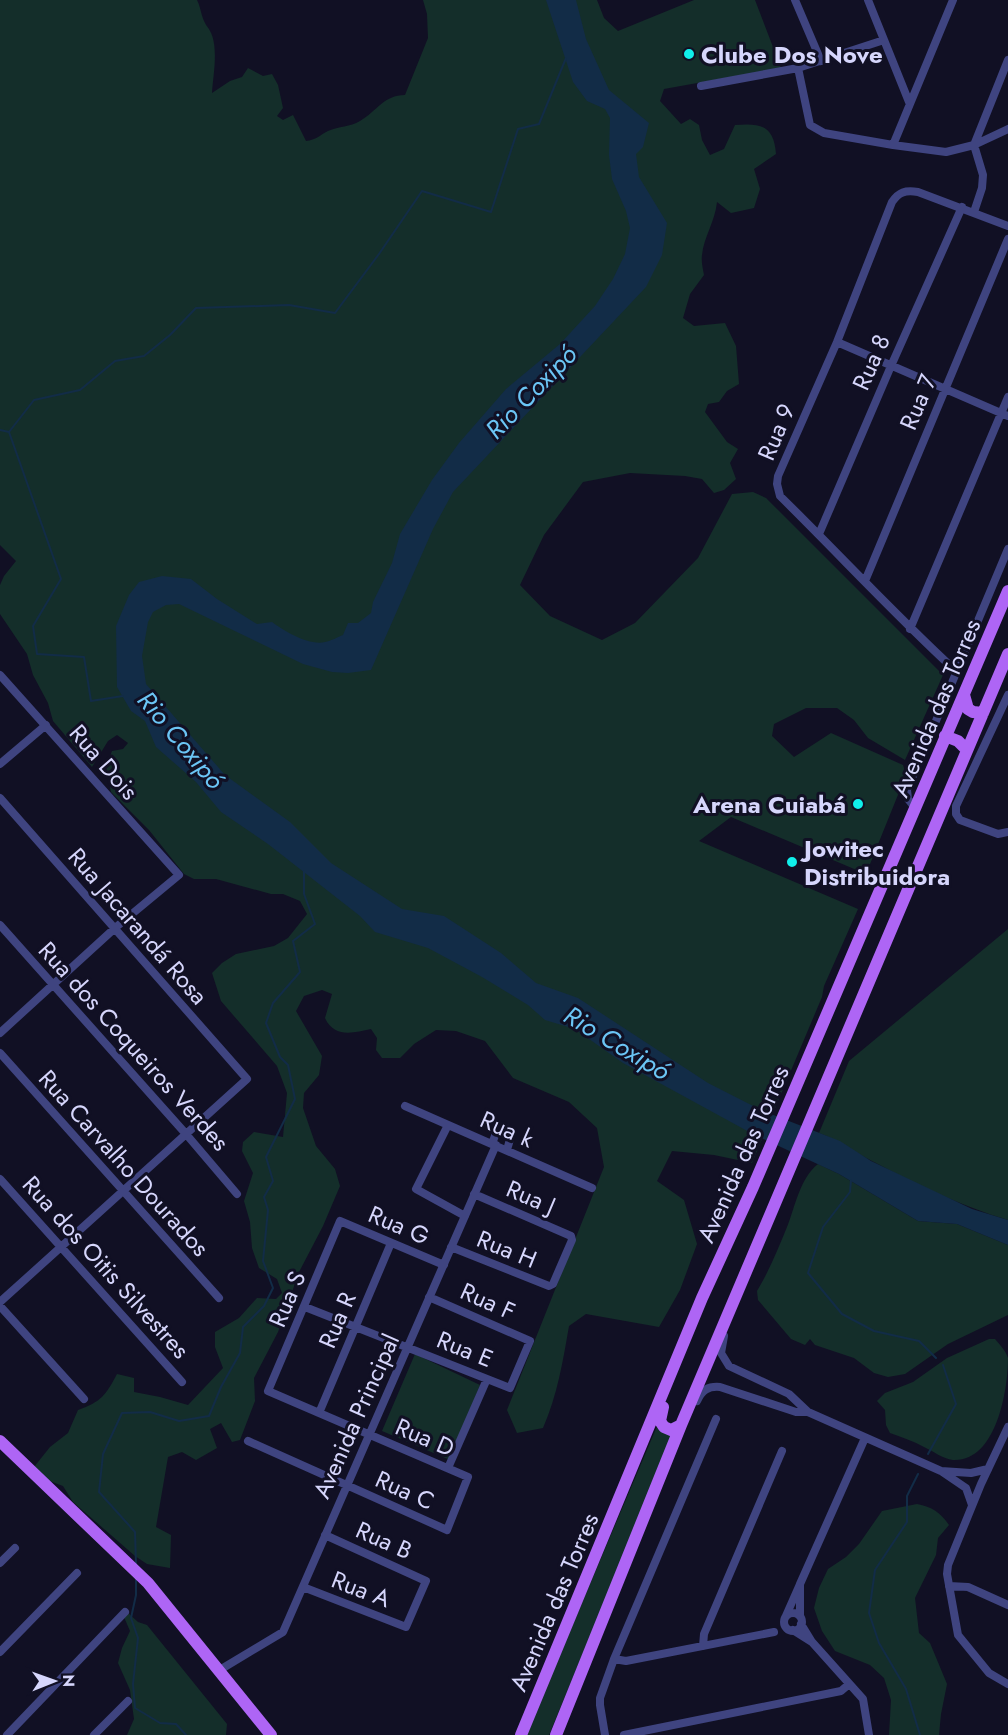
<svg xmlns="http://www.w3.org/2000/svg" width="1008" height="1735" viewBox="0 0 1008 1735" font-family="Jost,sans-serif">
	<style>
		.green { fill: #142e2a }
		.water { fill: #122c47 }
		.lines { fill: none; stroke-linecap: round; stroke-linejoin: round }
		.stream { stroke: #122c47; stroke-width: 2 }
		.minor { stroke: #3f4480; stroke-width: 8 }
		.primary { stroke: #ae65f5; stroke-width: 12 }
		.poi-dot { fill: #10efeb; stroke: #111024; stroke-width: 2 }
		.labels { text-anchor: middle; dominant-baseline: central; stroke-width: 6; stroke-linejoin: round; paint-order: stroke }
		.poi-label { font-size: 24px; font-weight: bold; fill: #d6d6fc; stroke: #111024; text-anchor: start }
		.street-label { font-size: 24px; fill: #d6d6fc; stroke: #111024 }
		.water-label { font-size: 26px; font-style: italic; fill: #6bc5f5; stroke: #111024 }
	</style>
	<rect width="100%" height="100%" fill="#111024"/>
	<path class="green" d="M0,0H197C201,8 201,16 205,23C206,26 209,28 210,31C219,47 213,76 212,93L230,81L242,77L248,68L263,76L272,74L278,85L283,108L277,116L283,120L293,115L306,141C316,140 320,135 328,131C339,126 350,127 360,121C377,111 384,95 405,95L428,38L427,14L423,0H597L604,18L618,31L694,0H755L781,68L664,89L660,101L681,124L690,119L699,125L702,140L710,155L724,149L735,125C760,123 774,125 776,154L754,169L760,189L754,208L731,213L717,202C715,222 704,236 702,255C701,262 703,269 704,275L690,294L683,318L694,326L725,323L736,346L739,384L727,391L719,402L708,404L705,412L727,442L738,449L730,463L736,479L724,490L714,493L702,479L685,476L630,473L583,482L544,535L520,585L550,616L602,640L635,623L698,558L732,494L753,492L766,498L943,675L905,760L868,738L854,720L837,708H806L774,724L772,736L794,757L831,733L903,765L906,775L866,874L731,817L699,841L858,909L824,986L822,997L752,1163L714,1155L672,1151L657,1181L684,1200L697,1244L680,1290L659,1327L586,1314L569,1326C563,1361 557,1396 543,1428L517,1433L507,1410L604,1167L597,1128L569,1102L513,1078L485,1041L456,1031L436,1030L414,1044L400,1058H382L376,1050L377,1038L371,1029C353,1033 334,1038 325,1018L332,994L322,990L304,996L296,1011L322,1056L319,1075L304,1093L303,1108L316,1146L335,1169L340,1186L323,1226L299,1272L278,1332L254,1378L255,1401L240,1440L232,1442L221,1423L210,1429L217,1448L196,1460L182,1452L168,1457L156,1527L171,1535L170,1568L147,1564L135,1556L73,1502L63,1486L47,1480L34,1467L50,1447L68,1433L78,1410C101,1402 106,1395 117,1374L134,1378V1392L160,1397L188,1405L223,1368L215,1347V1332L239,1318L257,1298L276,1299L282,1293L277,1279L259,1268L252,1248L250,1222L244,1201L253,1173L242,1151L243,1142L254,1132L283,1137L287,1093L277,1066L221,1001L212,973L222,963L236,954L274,946L288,938L307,914L300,901L283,894H271L216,879H194L184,874L149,830L111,792L106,767L112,751L123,749L128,743L117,735L108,741L92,767L53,721L48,703L33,675L27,654L0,614V585L4,576L16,561L0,545Z
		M1008,929V1220C961,1206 915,1184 872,1161C854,1152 838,1140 819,1133L849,1061Z
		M818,1164L839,1174L918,1221L957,1224L1008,1245V1315L948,1344L905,1374L888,1377L874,1373L854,1358L815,1345L810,1339L805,1345L791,1339L758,1300L757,1291C769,1271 778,1249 787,1227C795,1207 800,1178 818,1164Z
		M989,1339H995C1000,1345 1006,1351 1008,1358C1008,1391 996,1462 953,1460C943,1459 933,1451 924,1447C913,1441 901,1437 890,1433L886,1425L885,1410L877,1401L885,1393L913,1382L947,1358Z
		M415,1354L480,1385L450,1460L382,1431Z
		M658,1424L673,1436L549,1735H526Z
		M917,1504C932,1507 940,1512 949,1525L938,1538L936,1555L915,1598L919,1633L930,1643L947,1684L941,1714L939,1735H889L891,1700L884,1678L870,1665L835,1651L822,1631L814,1608L819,1588L828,1569L846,1557L859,1544L882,1511Z
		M128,1613L138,1622L147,1625L227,1724L226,1735H127L134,1719L130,1690L118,1663L122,1648L130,1631L124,1617Z"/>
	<path class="water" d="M546,0H576L586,39L609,90L649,123L643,147L636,154L639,177L667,223L662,255L646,287L453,492L433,529L371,670L348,673L332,672L303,664L179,604L166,605L153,612L148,622L142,656L146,684L225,775L290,822L331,863L402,909L444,916L501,953L536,983L578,998L708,1083L761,1110L840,1141L871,1161L972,1209L1008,1220V1245L957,1224L918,1221L839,1174L751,1133L623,1063L575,1029L545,1020L528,1005L482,977L428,948L375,932L360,916L268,844L221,812L196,782L156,747L145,721L131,711L117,687L116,626L129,595L139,582L162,576L191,579L217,599L257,624L272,622C284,631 309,646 325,642C331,641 338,637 343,635L348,623H358L371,613L373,602L392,563L400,534L432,480L459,443L506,389L560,344L595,306L613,279L625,254L630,228L626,211L612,179L609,155L610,118L605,109L587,101L573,82Z"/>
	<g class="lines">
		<path class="stream" d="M0,430L9,432L34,400L80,390L115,361L144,356L170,335L196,308L289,305L335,313L379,254L422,191L491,212L518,129L539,124L566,58
			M9,432L61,579L33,626L37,654L84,657L91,701L123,696
			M851,1180L850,1192L823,1227L808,1273L842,1314L874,1331L919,1341L936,1358
			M928,1454L956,1404L943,1365
			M918,1474L907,1496V1522L875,1570L869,1613L879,1643L906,1689L920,1735
			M136,1564L135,1532L99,1492L103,1454L122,1413L150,1412L179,1421L209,1416L221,1387L240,1353L243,1327L264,1306L273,1288L263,1261L268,1210L264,1197L273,1181L266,1157L295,1099L288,1065L280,1057L266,1023L273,1003L300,972L293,941L315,924L304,894V871
			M136,1579V1595L131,1618L138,1638L133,1684L135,1708L160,1723L176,1724L186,1735"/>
		<path class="minor" d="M795,0L821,61
			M868,0L909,102
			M798,68L810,125L824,133L893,145L946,152L974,145L1008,129
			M701,86L798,68L884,40
			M893,145L953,0
			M974,212L982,188L983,175L974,145L1008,60
			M837,342L1008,416
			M819,534L891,366L962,207
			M865,581L1008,239
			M910,629L1008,397
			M956,671C895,615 839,554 780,496L777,484L778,476L837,342L892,202C899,192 905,190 918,192L1008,226
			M0,675L179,875L115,928L0,1033
			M1008,695L956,806V814L960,820L998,834L1008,832
			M0,764L46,725
			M0,798L247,1079L0,1302
			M916,809L908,799L907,790L1008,549
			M0,925L186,1134L237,1194
			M0,1053L219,1298
			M405,1106L592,1188
			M448,1125L416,1189L465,1216
			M492,1144L497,1130L506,1128C513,1135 509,1142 507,1150
			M0,1179L182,1382
			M451,1247L549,1286L553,1284L572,1240L571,1236L474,1194
			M0,1306L84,1399
			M305,1307L510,1388L530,1341L429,1297
			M724,1336L721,1353L729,1366L789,1394L808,1412L941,1471
			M697,1401C702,1390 708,1386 720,1387L796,1412H808
			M319,1413L391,1243
			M1008,1427L981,1484L948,1565L947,1574L958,1635L989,1673L1008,1684
			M248,1441L447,1530L468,1477L268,1391L340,1221L444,1265
			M448,1468L487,1379
			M972,1505L966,1488L941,1471L971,1473L988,1469
			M0,1563L15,1548
			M800,1584L865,1438
			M949,1586L968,1587L1008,1605
			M303,1587L406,1627L426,1581L325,1535
			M784 1622a9 9 0 1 1 18 0a9 9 0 1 1-18 0Z
			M785,1618L800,1584V1616
			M793,1630L812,1642L801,1624
			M812,1642L863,1699L869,1735
			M703,1646L704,1634L782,1451
			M0,1652L77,1573
			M614,1659L626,1661L774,1632
			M218,1671L283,1632L496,1145
			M7,1735L125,1612
			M94,1735L128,1701
			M605,1735L600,1705V1698L614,1659L716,1419
			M624,1735L841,1691L848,1685"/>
		<path class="primary" d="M964,695L968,709L973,712L983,713
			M945,736L958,741L967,750
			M663,1407L660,1421L664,1427L671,1430L681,1425
			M0,1441L148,1583L271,1735
			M521,1735L702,1298L753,1187L1008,591
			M556,1735L681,1425L1008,654"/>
	</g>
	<g class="poi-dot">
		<circle cx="689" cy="54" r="6"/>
		<circle cx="858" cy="804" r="6"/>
		<circle cx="792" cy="862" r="6"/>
	</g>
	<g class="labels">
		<g class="poi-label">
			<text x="701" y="54">Clube Dos Nove</text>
			<text x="846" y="804" text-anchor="end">Arena Cuiabá</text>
			<text x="804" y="848">Jowitec<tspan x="804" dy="28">Distribuidora</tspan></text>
		</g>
		<g class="street-label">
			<text transform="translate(871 362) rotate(-66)">Rua 8</text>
			<text transform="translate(918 402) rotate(-67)">Rua 7</text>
			<text transform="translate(776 432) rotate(-67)">Rua 9</text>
			<text transform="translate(936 708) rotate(-67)">Avenida das Torres</text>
			<text transform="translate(104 762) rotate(49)">Rua Dois</text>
			<text transform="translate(138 926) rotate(49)">Rua Jacarandá Rosa</text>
			<text transform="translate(134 1046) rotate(48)">Rua dos Coqueiros Verdes</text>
			<text transform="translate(507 1129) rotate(24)">Rua k</text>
			<text transform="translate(743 1154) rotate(-66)">Avenida das Torres</text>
			<text transform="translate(124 1163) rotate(48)">Rua Carvalho Dourados</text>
			<text transform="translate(531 1197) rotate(23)">Rua J</text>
			<text transform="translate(399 1225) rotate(23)">Rua G</text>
			<text transform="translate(507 1249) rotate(22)">Rua H</text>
			<text transform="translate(106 1267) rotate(48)">Rua dos Oitis Silvestres</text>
			<text transform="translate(287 1299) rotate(-67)">Rua S</text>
			<text transform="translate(488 1301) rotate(24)">Rua F</text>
			<text transform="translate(337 1320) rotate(-67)">Rua R</text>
			<text transform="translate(465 1349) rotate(22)">Rua E</text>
			<text transform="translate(356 1416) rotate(-66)">Avenida Principal</text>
			<text transform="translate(425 1437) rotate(23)">Rua D</text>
			<text transform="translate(405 1490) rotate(24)">Rua C</text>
			<text transform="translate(384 1540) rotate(24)">Rua B</text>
			<text transform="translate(361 1589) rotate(21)">Rua A</text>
			<text transform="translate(554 1602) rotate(-67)">Avenida das Torres</text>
		</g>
		<g class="water-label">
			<text transform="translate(531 392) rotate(-46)">Rio Coxipó</text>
			<text transform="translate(181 740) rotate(50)">Rio Coxipó</text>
			<text transform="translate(617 1043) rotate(31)">Rio Coxipó</text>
		</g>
	</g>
	<g transform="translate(54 1681) rotate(89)" stroke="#111024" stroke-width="4.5" paint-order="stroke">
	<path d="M0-4.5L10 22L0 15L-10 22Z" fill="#d6d6fc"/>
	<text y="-9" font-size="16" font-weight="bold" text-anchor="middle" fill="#d6d6fc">N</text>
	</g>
</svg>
